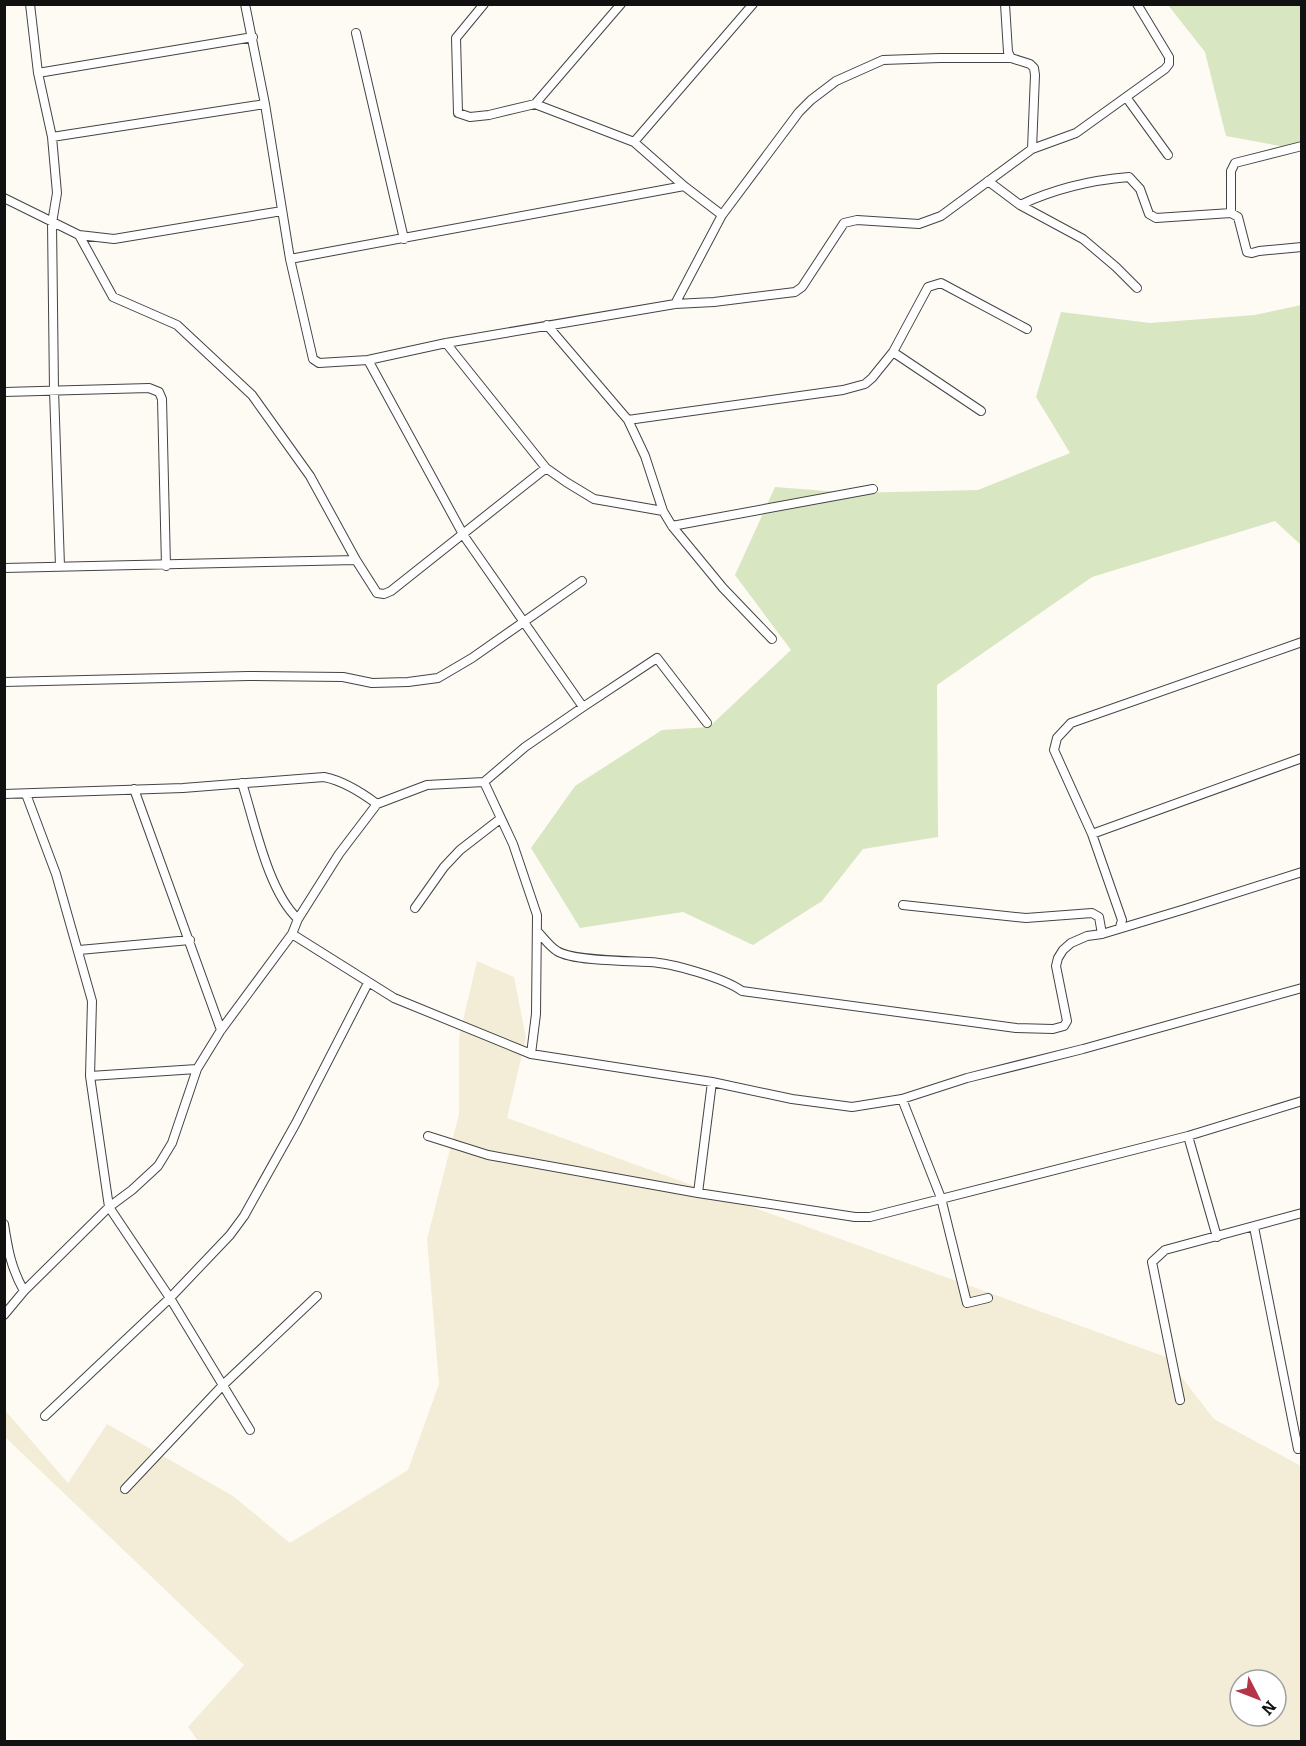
<svg xmlns="http://www.w3.org/2000/svg" width="1306" height="1746" viewBox="0 0 1306 1746" font-family="Bitter,serif">
	<style>
		.farmland { fill: #f3edd7; fill-rule: evenodd }
		.green { fill: #d8e6c1 }
		.lines { fill: none; stroke-linecap: round; stroke-linejoin: round }
		.minor-casing { stroke: #444; stroke-width: 10 }
		.minor { stroke: #fff; stroke-width: 8 }
	</style>
	<rect width="100%" height="100%" fill="#fefbf5"/>
	<path class="farmland" d="M477,961L514,977L526,1038L507,1118L1166,1357L1214,1419L1301,1466V1741H198L188,1727L244,1665L5,1437L4,1409L68,1483L107,1424L233,1496L290,1543L408,1470L439,1384L427,1239L459,1114V1037ZM1240,1680H1276V1716H1240Z"/>
	<path class="green" d="M1168,5H1301V150L1226,136L1205,52Z
		M1301,305V545L1275,521L1092,577L937,685L938,837L863,849L822,901L753,945L683,912L580,928L531,848L575,786L662,730L709,727L791,650L735,575L775,487L852,493L978,490L1070,453L1036,397L1061,312L1150,323L1255,315Z"/>
	<g class="lines">
		<defs>
			<path id="minor" d="M30,4L38,73L52,137L57,193L52,223L54,390L60,566
				M245,4L265,104L290,259L313,359L319,363L368,360L446,343L675,304L714,302L795,292L802,287L844,223L857,220L919,224L941,216L1032,149L1076,133L1165,69L1169,64V57L1137,4
				M484,4L456,38L458,113L470,117L489,115L535,104L621,4
				M1005,4L1008,52L1011,58
				M356,33L404,239
				M38,73L253,37
				M1126,97L1168,155
				M535,104L634,142L684,186L722,215
				M52,137L265,104
				M634,142L753,4
				M988,181L1020,205L1083,239L1116,267L1137,288
				M4,198L79,235L113,297L177,325L252,395L310,476L356,560L377,593L384,594L391,591L546,468
				M1020,205C1054,189 1092,180 1129,177L1140,189L1149,214L1156,218L1231,213L1238,217L1247,252L1252,253L1259,251L1302,247
				M1231,213V171L1235,163L1302,146
				M79,235L114,239L282,211
				M290,259L684,186
				M675,304L722,215L799,112L811,100L836,81L883,60L940,58H1011L1030,64L1034,68L1035,75L1032,149
				M547,325L628,420L645,456L663,511L672,526L723,588L772,639
				M446,343L546,468L566,482L594,499L663,511
				M893,352L981,411
				M368,360L464,536L583,707
				M4,392L149,388L159,392L162,399L166,566
				M628,420L843,390L865,384L872,378L893,352L928,287L941,283L1027,329
				M672,526L873,489
				M4,568L356,560
				M4,682L248,676L343,677L372,683L408,682L438,678L472,658L582,581
				M484,782L513,844L537,915L536,1014L531,1054
				M242,783C255,824 268,891 298,919
				M134,789L221,1030
				M4,794L183,788L324,777C344,781 361,792 377,804
				M26,794L56,874L92,1001L90,1076L109,1207L170,1298L250,1430
				M1092,834L1302,758
				M903,905L1026,918L1092,913L1099,917L1102,934
				M415,908L444,867L460,850L500,819
				M1120,927L1122,920L1092,834L1054,750L1057,738L1071,723L1302,642
				M537,931C543,937 549,946 557,951C572,961 629,961 649,962C672,963 724,978 742,991L1016,1028L1053,1029L1064,1026L1067,1021L1056,966L1058,958L1063,950L1071,943L1087,936L1102,934L1185,909L1302,872
				M292,934L394,998L531,1054L712,1082L792,1099L852,1107L902,1099L967,1078L1083,1049L1302,988
				M79,950L190,940
				M90,1076L197,1069
				M902,1099L941,1198L967,1303L988,1298
				M428,1136L488,1155L698,1193L855,1217H870L1188,1136L1302,1101
				M1188,1136L1217,1237
				M698,1193L712,1082
				M4,1224C8,1250 11,1268 24,1291
				M1254,1227L1298,1449
				M4,1315L24,1291L109,1207L132,1190L158,1166L172,1143L197,1069L221,1030L292,934L298,919L339,854L377,804L427,785L484,782L525,747L583,707L657,658L707,723
				M1180,1400L1152,1262L1165,1250L1302,1213
				M45,1416L170,1298L230,1235L244,1216L296,1123L368,983
				M125,1489L223,1385L317,1296"/>
		</defs>
		<use href="#minor" class="minor-casing"/>
		<use href="#minor" class="minor"/>
	</g>
	<rect width="1306" height="1746" fill="none" stroke="#111111" stroke-width="12"/>
	<g transform="translate(1258 1698) rotate(132)"><circle r="28" fill="#ffffff" stroke="#a0a0a0" stroke-width="1.5"/>
	<path d="M0-4.5L10 22L0 15L-10 22Z" fill="#b43548"/>
	<text y="-9" font-size="16" font-weight="bold" text-anchor="middle" fill="#111111">N</text>
	</g>
</svg>
